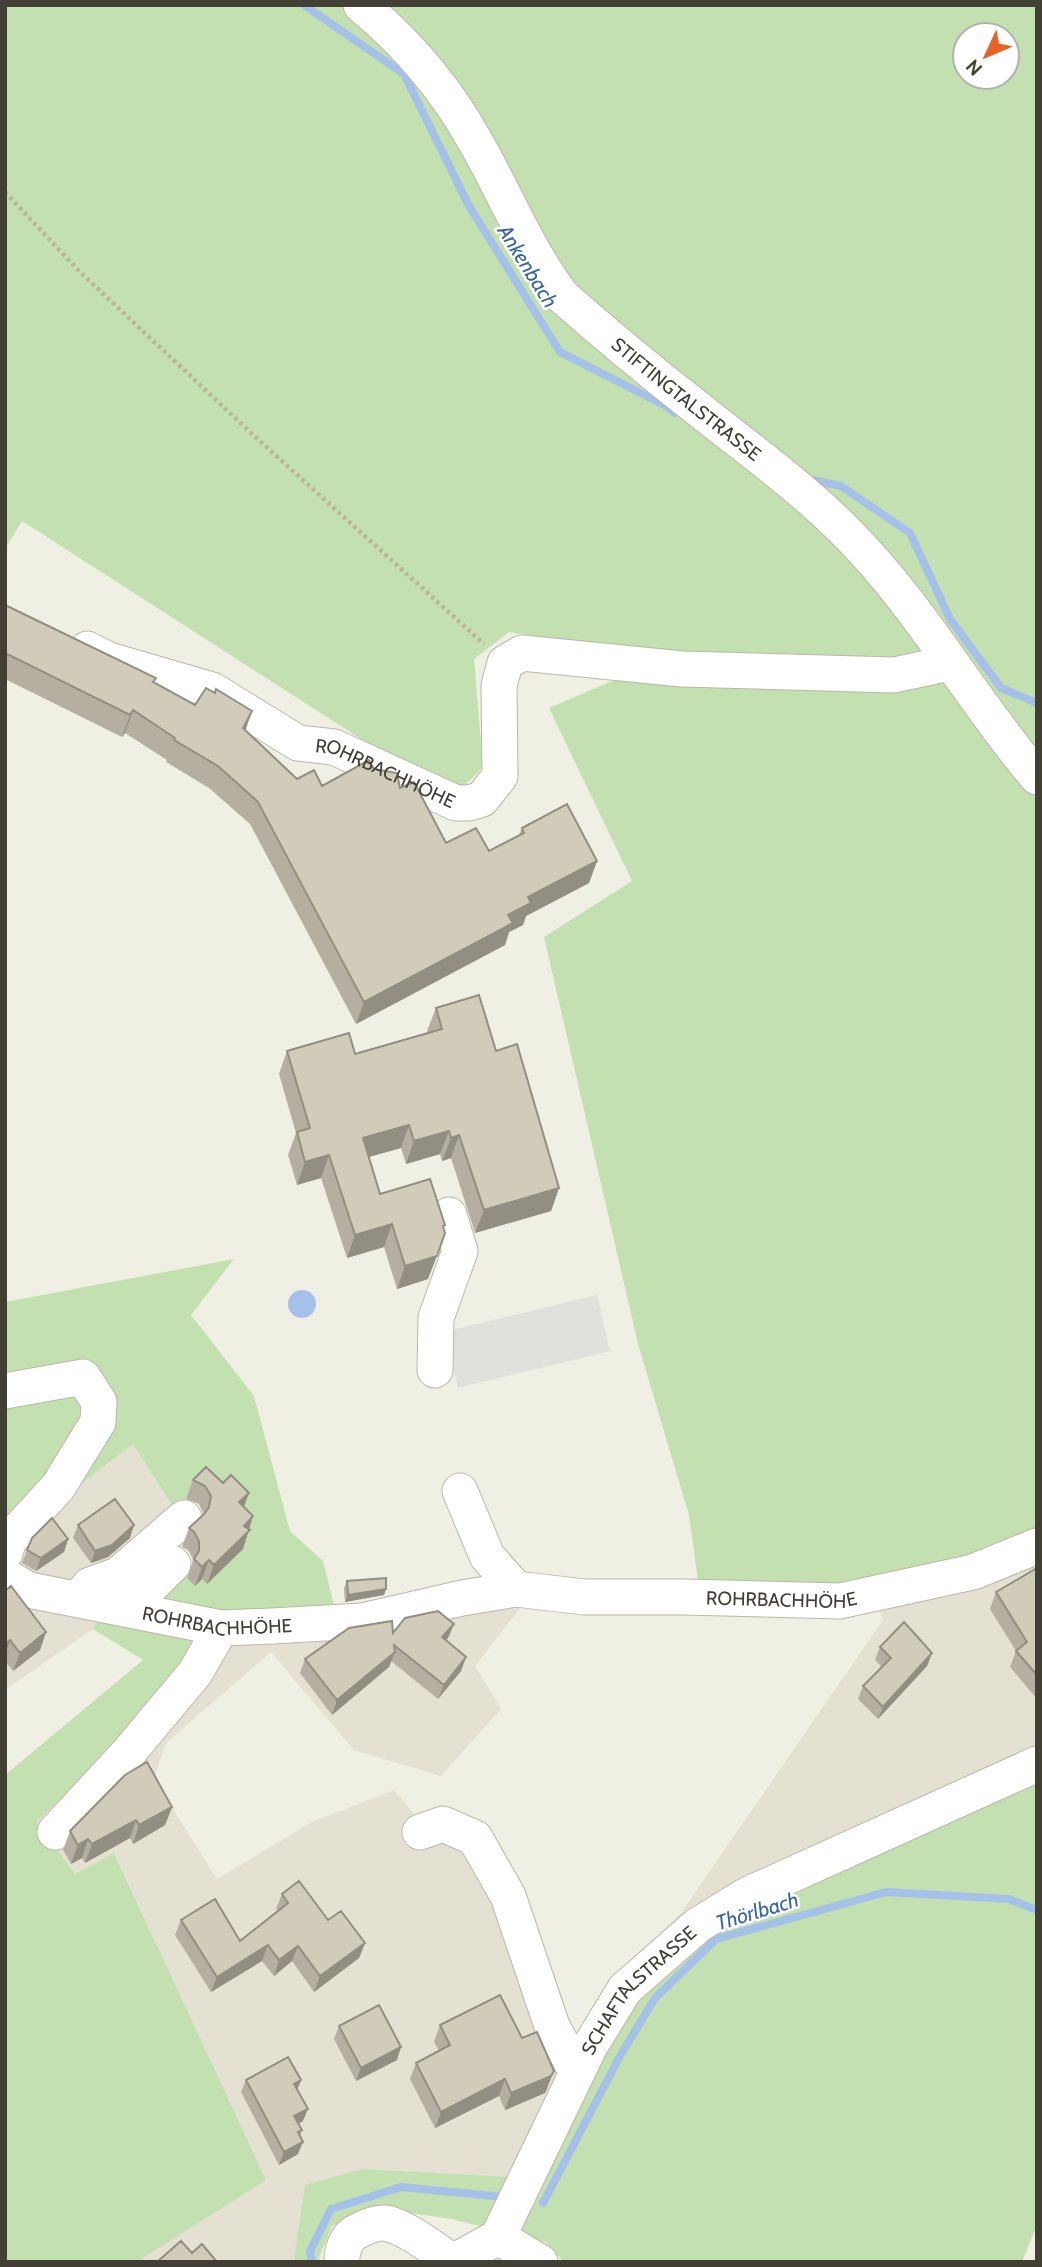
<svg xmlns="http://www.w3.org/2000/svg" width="1042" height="2267" viewBox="0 0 1042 2267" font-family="Cabin,sans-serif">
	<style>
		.residential { fill: #e4e1d2 }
		.green { fill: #c3e1b0; fill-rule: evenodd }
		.parking { fill: #e1e0dc }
		.water { fill: #a5c1e9 }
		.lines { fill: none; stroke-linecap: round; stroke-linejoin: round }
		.stream { stroke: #a5c1e9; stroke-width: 8 }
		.minor-casing { stroke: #bbb7a8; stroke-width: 37 }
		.path { stroke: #bbb59a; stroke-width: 4.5; stroke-dasharray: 3.5 3.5; stroke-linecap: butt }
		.minor { stroke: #fff; stroke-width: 35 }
		.wall { fill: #b4afa0 }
		.shaded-wall { fill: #928f82 }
		.building { fill: #d1ccba; stroke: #928f82; stroke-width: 2 }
		.labels { text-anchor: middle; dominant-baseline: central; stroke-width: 5; stroke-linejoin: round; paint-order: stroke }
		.street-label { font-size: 19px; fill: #423f34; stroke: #fff }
		.water-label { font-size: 21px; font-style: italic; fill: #3864a3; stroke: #fff }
	</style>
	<rect width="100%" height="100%" fill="#f0efe4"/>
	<path class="residential" d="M133,1444L175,1510L112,1588L93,1629L5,1690V1543Z
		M1037,1560V1781L542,2180L363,2169L295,2251V2262H137L265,2180L115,1854L75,1875L37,1821L195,1656L335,1609L521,1607L475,1666L501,1709L441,1776L354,1750L271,1652L166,1743L154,1779L217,1879L310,1823L394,1790L417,1818L447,1813L565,2033L578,2032L605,1988L681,1913L883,1620L878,1607Z"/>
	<path class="green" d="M5,5H1037V1560L702,1611L689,1515L638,1344L544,937L632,881L549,708L668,657L509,632L474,659L483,767L461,789L386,755L22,521L5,549ZM965,35H1007V77H965Z
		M234,1259L191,1315L254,1396L290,1531L323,1561L335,1609L217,1611L142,1723L37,1821L75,1874L114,1853L266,2180L137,2262H5V1775L143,1660L93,1629L112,1588L164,1554L195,1585L202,1579L208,1584L216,1502L199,1486L175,1510L133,1444L5,1543V1302Z
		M1037,1782V2225L1022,2262H564L546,2242L451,2219L378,2208L332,2226L319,2258L320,2262H295V2251L305,2185L363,2169L512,2177L625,2008L678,1952L778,1897Z"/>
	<path class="parking" d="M597,1295L610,1351L458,1388L443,1332Z"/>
	<path class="water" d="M288 1304a14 14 0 1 1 28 0a14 14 0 1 1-28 0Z"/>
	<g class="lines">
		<path class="stream" d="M304,5L404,74L469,206L560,352L666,406L675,413
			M807,479L841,486L910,533L950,619L1001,688L1037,703
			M543,2203L620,2056L655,1998L716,1939L886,1892L1009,1899L1037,1910
			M312,2262L310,2251L331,2209L401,2187L504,2197"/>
		<defs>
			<g id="minor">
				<path id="s1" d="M361,5C407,43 446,89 475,141C505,193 526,248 562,296C606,335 651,372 697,408C747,448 799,485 844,530C919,604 969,697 1037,777"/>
				<path id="s2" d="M87,649L109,660L212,690L298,743L334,747L456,803H469L482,799L500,776L499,686L505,663L522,653L682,669L894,675L950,663"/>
				<path d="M435,1370L436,1318L460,1251L449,1215"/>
				<path d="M5,1391L83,1377L99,1402L98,1422L58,1487L9,1540L5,1553"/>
				<path d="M460,1491L487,1556L516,1589"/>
				<path id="s3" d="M5,1576L29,1590L221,1628L272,1626L362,1621L462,1598L516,1589L584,1597H684L840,1601L973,1572L1037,1546"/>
				<path d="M78,1599L90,1585L118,1575L184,1518"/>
				<path d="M128,1609L173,1564"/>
				<path d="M55,1832L129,1752L195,1673L221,1628"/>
				<path d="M420,1832L443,1824L475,1838L508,1896L552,2026L577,2073"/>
				<path d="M498,2237L540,2262"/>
				<path d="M342,2262C341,2253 346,2238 354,2233C363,2228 375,2222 385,2223C407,2227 435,2250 453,2262"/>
				<path id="s4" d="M453,2262L498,2237L590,2046L625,1989L698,1925L747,1895L1037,1764"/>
			</g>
		</defs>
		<use href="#minor" class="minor-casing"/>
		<path class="path" d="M5,192L79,271L251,433L484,644"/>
		<use href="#minor" class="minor"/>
	</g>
	<path class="wall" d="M5,605L195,705L252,711L245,731L297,779L322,786L374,769L400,788L446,843L489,851L519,835L522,828L597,861L589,883L526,916L523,925L509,932L505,945L356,1024L250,824L209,788L166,762L167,760L125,733L122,737L5,679Z
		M436,1008L496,1051L559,1188L551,1211L475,1233L451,1158L442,1161L440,1154L406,1164L401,1148L369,1157L380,1194L444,1229L428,1279L397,1289L384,1247L347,1258L321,1178L297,1185L288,1155L296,1133L279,1074L287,1051L355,1054L428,1033L427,1031Z
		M206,1467L253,1516L243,1549L207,1584L202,1579L195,1586L187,1578L192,1564L193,1559L188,1550L182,1547L189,1528L204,1515L199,1504L186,1499L193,1480Z
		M78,1525L130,1538L108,1557L91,1563L73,1538Z
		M32,1538L68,1539L64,1552L36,1571L22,1563Z
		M1037,1568V1699L1010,1667L1016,1651L990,1609L996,1592Z
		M347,1581L386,1589L384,1595L345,1602L344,1588Z
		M5,1591L46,1632L40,1650L13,1671L5,1661Z
		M454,1624L446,1641L466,1657L461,1671L438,1699L391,1661L389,1667L332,1715L300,1673L305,1659L393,1633Z
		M880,1647L932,1653L927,1666L878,1719L858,1699L863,1686L882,1667L875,1660Z
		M172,1807L165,1825L133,1844L130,1838L85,1863L82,1858L71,1864L63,1850L70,1831Z
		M282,1894L365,1943L359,1958L314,1992L292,1961L274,1976L262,1961L211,1992L175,1935L181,1920L240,1941L278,1911L276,1909Z
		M440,2025L548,2088L545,2093L505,2110L499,2096L435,2128L410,2079L416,2063L439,2051L434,2042Z
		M339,2026L397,2060L356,2081L334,2039Z
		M246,2080H301L297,2090L303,2121L298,2124L302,2130L300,2136L298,2154L279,2165L241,2092Z"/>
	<path class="shaded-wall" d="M133,710L125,733L122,737L130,715Z
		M252,711L244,734L243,728Z
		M597,861L589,883L526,916L523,925L509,932L505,945L356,1024L364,1002L508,915L528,897Z
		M409,1125L401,1148L354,1161L363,1138Z
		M449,1131L440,1154L406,1164L414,1141Z
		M459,1135L451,1158L442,1161L451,1138Z
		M329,1155L321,1178L297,1185L305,1162Z
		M559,1188L551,1211L475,1233L484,1210Z
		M392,1224L384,1247L347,1258L355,1235Z
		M437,1256L428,1279L397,1289L405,1266Z
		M249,1493L242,1512L239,1502Z
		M253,1516L243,1549L207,1584L214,1565L244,1526Z
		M134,1525L130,1538L108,1557L91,1563L95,1551Z
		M68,1539L64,1552L36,1571L41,1558Z
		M209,1560L202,1579L195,1586L202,1567Z
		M386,1589L384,1595L345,1602L348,1595Z
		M454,1624L448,1638L437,1652L442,1637Z
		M46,1632L40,1650L13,1671L20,1653Z
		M10,1640L5,1655V1645Z
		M395,1652L389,1667L332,1715L337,1700Z
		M932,1653L927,1666L878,1719L883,1707Z
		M466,1657L461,1671L438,1699L444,1685Z
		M172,1807L165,1825L133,1844L139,1825Z
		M136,1820L130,1838L85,1863L92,1844Z
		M88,1839L82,1858L71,1864L78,1845Z
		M365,1943L359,1958L314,1992L320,1976Z
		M268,1945L262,1961L211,1992L217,1977Z
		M298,1946L292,1961L274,1976L279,1960Z
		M401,2047L397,2060L356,2081L361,2068Z
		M554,2071L545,2093L505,2110L511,2093Z
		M505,2079L499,2096L435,2128L441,2112Z
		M301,2080L296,2093L294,2084Z
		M308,2109L303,2121L289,2129L294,2116Z
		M303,2142L298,2154L279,2165L284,2152Z"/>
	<path class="building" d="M5,605L156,678L153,682L195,705L206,688L215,693L216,689L252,711L243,728L297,779L314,770L322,786L369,760L374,769L397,773L400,788L414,782L446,843L476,828L489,851L524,833L522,828L567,804L597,861L528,897L531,903L508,915L513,923L364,1002L258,802L218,766L174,740L175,738L133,710L130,715L5,653Z
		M479,995L496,1051L517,1044L559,1188L484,1210L459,1135L451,1138L449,1131L414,1141L409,1125L363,1138L380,1194L430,1179L445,1225L443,1226L445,1233L437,1256L405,1266L392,1224L355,1235L329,1155L305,1162L297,1132L310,1128L287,1051L349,1033L355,1054L442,1029L436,1008Z
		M206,1467L223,1483L231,1475L249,1493L239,1502L253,1516L244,1526L250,1530L214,1565L209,1560L202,1567L194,1559L199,1551V1541L194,1532L189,1528L204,1514L209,1507L211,1496L205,1486L193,1480Z
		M115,1499L134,1525L112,1545L95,1551L78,1525Z
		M52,1518L68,1539L41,1558L27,1550L32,1538Z
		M1037,1568V1675L1016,1651L1027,1642L996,1592Z
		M386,1578V1589L348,1595L347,1581Z
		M11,1586L46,1632L20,1653L10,1640L5,1645V1591Z
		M438,1611L454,1624L442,1637L466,1657L444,1685L394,1645L395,1652L337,1700L305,1659L349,1628L392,1621L393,1633L405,1618Z
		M904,1622L932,1653L883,1707L863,1686L891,1658L880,1647Z
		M147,1762L172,1807L139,1825L136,1820L92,1844L88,1839L78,1845L70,1831L125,1775Z
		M299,1881L328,1920L341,1911L365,1943L320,1976L298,1946L279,1960L268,1945L217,1977L181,1920L215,1899L240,1941L288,1903L282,1894Z
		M500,1995L522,2038L537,2032L554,2071L551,2076L511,2093L505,2079L441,2112L416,2063L450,2045L440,2025Z
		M379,2005L401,2047L361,2068L339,2026Z
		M288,2057L301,2080L294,2084L308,2109L294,2116L302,2130L298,2132L303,2142L284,2152L246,2080Z
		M181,2241L192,2253L202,2244L217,2262H157Z"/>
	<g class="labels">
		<g class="street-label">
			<text stroke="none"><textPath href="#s1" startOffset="518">STIFTINGTALSTRASSE</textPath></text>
			<text stroke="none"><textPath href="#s2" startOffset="326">ROHRBACHHÖHE</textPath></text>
			<text stroke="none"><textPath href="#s3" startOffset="788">ROHRBACHHÖHE</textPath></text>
			<text stroke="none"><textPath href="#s3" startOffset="219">ROHRBACHHÖHE</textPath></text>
			<text stroke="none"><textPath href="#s4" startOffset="338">SCHAFTALSTRASSE</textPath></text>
		</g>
		<g class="water-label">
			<text transform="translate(528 266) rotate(58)">Ankenbach</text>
			<text transform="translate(757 1911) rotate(-17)">Thörlbach</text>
		</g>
	</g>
	<rect width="1042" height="2267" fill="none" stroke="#423f34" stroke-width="14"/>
	<g transform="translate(986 56) rotate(226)"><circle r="33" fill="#ffffff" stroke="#b3b2ae" stroke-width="2"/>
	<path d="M0-5L12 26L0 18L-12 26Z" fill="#e66325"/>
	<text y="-10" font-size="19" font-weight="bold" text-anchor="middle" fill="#423f34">N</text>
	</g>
</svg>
